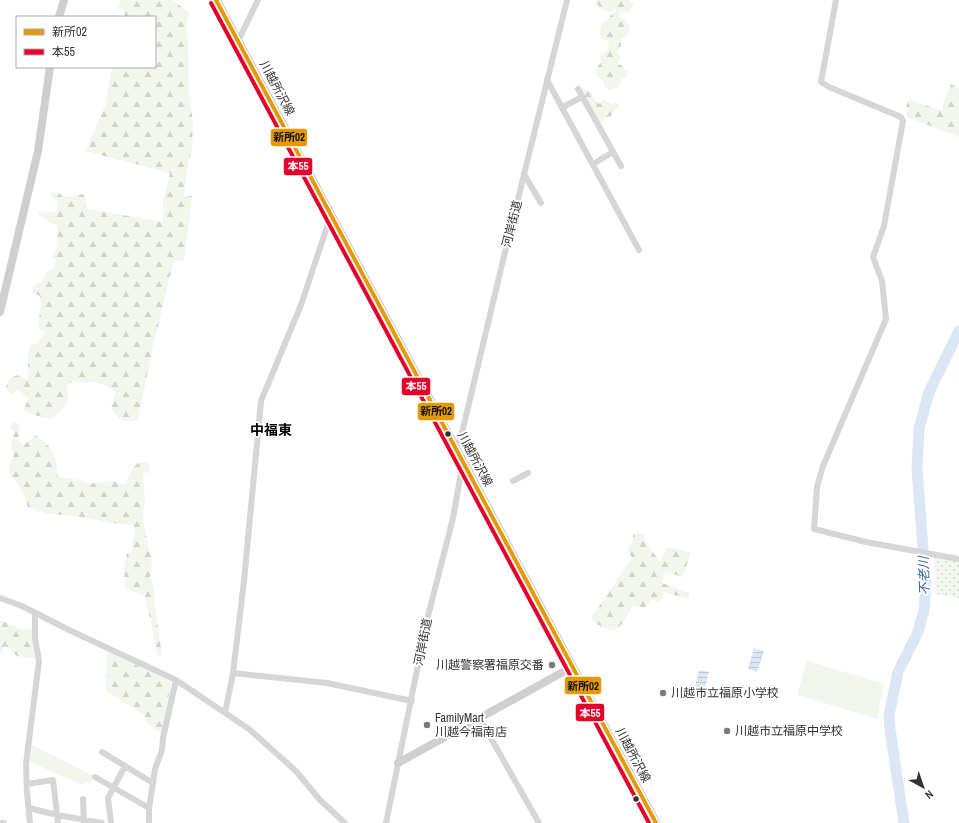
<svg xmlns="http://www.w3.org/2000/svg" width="959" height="823" viewBox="0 0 959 823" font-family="'Archivo Narrow','Noto Sans JP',sans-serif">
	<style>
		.grass { fill: url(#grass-dots) }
		.forest { fill: url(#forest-firs) }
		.green { fill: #f2f7ee }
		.water { fill: url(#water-rules) }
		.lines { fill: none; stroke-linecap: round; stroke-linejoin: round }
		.river { stroke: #dbe7f4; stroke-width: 11 }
		.street { stroke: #d6d6d6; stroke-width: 6 }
		.secondary { stroke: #cfcfcf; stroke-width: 8 }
		.primary { stroke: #c9c9c9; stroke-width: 9 }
		.bus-1-casing { stroke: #fff; stroke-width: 7 }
		.bus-2-casing { stroke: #fff; stroke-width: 7 }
		.bus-1 { stroke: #e39a05; stroke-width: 4 }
		.bus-2 { stroke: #e4002b; stroke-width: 4 }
		.bus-dot { fill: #323232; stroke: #fff; stroke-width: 1.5 }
		.poi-dot { fill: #7a7a7a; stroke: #fff; stroke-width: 1.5 }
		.labels { text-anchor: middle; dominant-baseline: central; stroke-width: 4; stroke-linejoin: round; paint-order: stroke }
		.street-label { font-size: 12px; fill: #323232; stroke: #fff }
		.poi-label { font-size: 12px; fill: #323232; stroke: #fff; text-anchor: start }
		.water-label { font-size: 13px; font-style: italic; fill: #38699d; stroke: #fff }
		.quarter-label { font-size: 14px; font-weight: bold; fill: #000; stroke: #fff }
		.line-badge { stroke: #fff; stroke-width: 1.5 }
		.badge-label { font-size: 11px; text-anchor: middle; font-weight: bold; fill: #fff }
		.pale-badge-label { font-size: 11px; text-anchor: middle; font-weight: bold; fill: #111 }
	</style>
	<defs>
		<pattern id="grass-dots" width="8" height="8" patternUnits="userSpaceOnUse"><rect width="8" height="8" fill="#f2f7ee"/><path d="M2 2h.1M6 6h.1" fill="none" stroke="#d0d4cd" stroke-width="1.8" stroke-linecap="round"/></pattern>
		<pattern id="forest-firs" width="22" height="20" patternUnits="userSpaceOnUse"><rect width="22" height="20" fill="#f2f7ee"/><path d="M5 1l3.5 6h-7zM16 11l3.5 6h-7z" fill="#d0d4cd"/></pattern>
		<pattern id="water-rules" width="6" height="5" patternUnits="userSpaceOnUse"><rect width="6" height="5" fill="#dbe7f4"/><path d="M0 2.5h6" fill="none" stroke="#bcc7d2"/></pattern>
	</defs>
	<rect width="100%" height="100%" fill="#fff"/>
	<path class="grass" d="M934,557L959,562V598L935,594L936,577Z"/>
	<path class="forest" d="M121,0H173L189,13L186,24L188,42L189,95L193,122L192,148L187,170L184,195L192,196L184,261L174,260L153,346L138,420L122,421L118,417L111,408L116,392L105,385L94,382H72L66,386C67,389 68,393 68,396C68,405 58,414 51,419L30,414L24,411L28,398L17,389L12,395L6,389C7,380 9,378 18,375L25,379L28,378V353L31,344H37L45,333L38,326L41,304L40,296L33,293V286L41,282L47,272L52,270L56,260L52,257L58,246L57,225L51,223L39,214V211L41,210L55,213L58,209V202L50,194L52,192L61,194L62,196C68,197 73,198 78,194L84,195L88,209L163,222V201L170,173L85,151L105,107L112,67H155V17H124L125,12L118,9Z
		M596,0H630V2L633,3V6L630,10L631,13L623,12L620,13L619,16C631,23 635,31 621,39V46L617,53L621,58L618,61V64L621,65L628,72L627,77L622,79L617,88L609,90L604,86V82L597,76L595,70L601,62L600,56L606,51L609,47L607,40H603C599,33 600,30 603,23L606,21L615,11L613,10L611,12L603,10L595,3Z
		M951,84L959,88V137L907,117L906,107L908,101L910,100L943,111V103Z
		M583,87L585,90L590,91L599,104L604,100L612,104L616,102L619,105L618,107L615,110L611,116L604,118L601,122L598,123L583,106V103L579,89Z
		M15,421L20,426L18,441L24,445L35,435C56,451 55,451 58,477L80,480L89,484L112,481L125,485L133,468L138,463L145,462L149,464L150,471L143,474L145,502L143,513L144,526L152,562L150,576L155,593L154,600L162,655L158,656L145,596L125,588L124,568L127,553L133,552C130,541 137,536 134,525L112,523L81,517L44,513L28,507C26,501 24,494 21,489C11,474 4,473 14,455C10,447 11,441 15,432L11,429V425Z
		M638,532L644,534V539L660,562L667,547L691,552L683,577L665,572L662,583L690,593L688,599L664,592L659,603L652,600L644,608L633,605L623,623L614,631C605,627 597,627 591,618L632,558L628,551L629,545L633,541V535Z
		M0,620L20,629H33L36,659L17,656L10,648L4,646L3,651L0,652Z
		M107,651L170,681L171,683L162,733L153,728L147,723L144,715L106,691Z"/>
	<path class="green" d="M807,661L885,684L881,696L878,719L797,695Z
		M30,744L94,776L90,783L85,782L83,785L28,761Z"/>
	<path class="water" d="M754,648L764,651L757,672L748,669Z
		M699,670L709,672L703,694L694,691Z"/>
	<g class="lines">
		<path class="river" d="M904,823L890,729L889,715L898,672L918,632L924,610L926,589L917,468L919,429L929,392L959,331"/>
		<path class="street" d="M836,0L821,82L829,87L901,117L903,121L884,226L873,257L882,281L886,319L823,466L817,487L814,529L866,542L959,559
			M238,41L258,0
			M547,80L639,250
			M578,89L621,166
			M563,107L582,97
			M593,164L613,152
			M524,174L541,203
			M456,448L461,437L504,256L567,0
			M513,481L528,473
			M0,598L22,606L67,629L176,680L249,729L296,771L320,800L345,823
			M233,673L327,683L412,701
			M225,713L233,673L244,581L261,401L301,305L327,227L334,220
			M480,719L539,823
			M102,752L153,783
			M95,777L149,808
			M27,784L53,780L58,823
			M83,799L84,822
			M29,808L57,815L102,823
			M1,823H4
			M30,823L27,793L26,764L39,661L35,638V613
			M111,823L108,798L125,766
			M149,823V808L153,783L155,769L162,750L163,738L176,680
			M386,823L428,616L453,518L463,462"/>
		<path class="secondary" d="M59,17L64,0
			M0,312L38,151L50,67
			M398,763L572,667"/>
		<path class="primary" d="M216,0L656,823"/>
		<defs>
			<path id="bus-1" d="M216,0L656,823"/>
			<path id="bus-2" d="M211,3L649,823"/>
		</defs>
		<use href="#bus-1" class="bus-1-casing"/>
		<use href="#bus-2" class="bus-2-casing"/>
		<use href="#bus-1" class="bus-1"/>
		<use href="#bus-2" class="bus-2"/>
	</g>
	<g class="bus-dot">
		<circle cx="448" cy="434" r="3.5"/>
		<circle cx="636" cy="799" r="3.5"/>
	</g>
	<g class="poi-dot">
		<circle cx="552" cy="665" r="4"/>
		<circle cx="663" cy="693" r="4"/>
		<circle cx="427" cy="725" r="4"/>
		<circle cx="727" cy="731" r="4"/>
	</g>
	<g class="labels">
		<g class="street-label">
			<text transform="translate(277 88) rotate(62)">川越所沢線</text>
			<text transform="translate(512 224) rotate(-76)">河岸街道</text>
			<text transform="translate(475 459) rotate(62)">川越所沢線</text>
			<text transform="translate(423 642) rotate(-79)">河岸街道</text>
			<text transform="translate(633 755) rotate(62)">川越所沢線</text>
		</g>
		<g class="poi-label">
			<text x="544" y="665" text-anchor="end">川越警察署福原交番</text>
			<text x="671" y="693">川越市立福原小学校</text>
			<text x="435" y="718">FamilyMart<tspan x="435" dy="14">川越今福南店</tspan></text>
			<text x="735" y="731">川越市立福原中学校</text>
		</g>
		<g class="water-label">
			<text transform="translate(924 576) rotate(-92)">不老川</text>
		</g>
		<g class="quarter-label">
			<text x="271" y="430">中福東</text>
		</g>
	</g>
	<g class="line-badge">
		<rect x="270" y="128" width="38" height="19" rx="4" fill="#e39a05"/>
		<rect x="283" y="157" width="30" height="19" rx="4" fill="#e4002b"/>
		<rect x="401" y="377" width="30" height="19" rx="4" fill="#e4002b"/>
		<rect x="417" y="402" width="38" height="19" rx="4" fill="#e39a05"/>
		<rect x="564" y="676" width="38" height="19" rx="4" fill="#e39a05"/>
		<rect x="575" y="703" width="30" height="19" rx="4" fill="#e4002b"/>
	</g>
	<g class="badge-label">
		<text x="298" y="170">本55</text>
		<text x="416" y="390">本55</text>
		<text x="590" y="717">本55</text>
	</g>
	<g class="pale-badge-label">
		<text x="289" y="141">新所02</text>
		<text x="436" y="415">新所02</text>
		<text x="583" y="690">新所02</text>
	</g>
	<rect x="16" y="16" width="140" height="52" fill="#ffffff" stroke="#adadad"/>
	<rect x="24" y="29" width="20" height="6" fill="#e39a05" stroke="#adadad"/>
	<text x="52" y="36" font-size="12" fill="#323232">新所02</text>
	<rect x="24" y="49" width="20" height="6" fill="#e4002b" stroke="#adadad"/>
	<text x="52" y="56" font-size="12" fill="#323232">本55</text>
	<g transform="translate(923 787) rotate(140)" stroke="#ffffff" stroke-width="3" paint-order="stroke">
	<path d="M0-3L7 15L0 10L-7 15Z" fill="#323232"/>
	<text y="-6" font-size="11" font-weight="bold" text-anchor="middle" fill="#323232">N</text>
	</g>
</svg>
